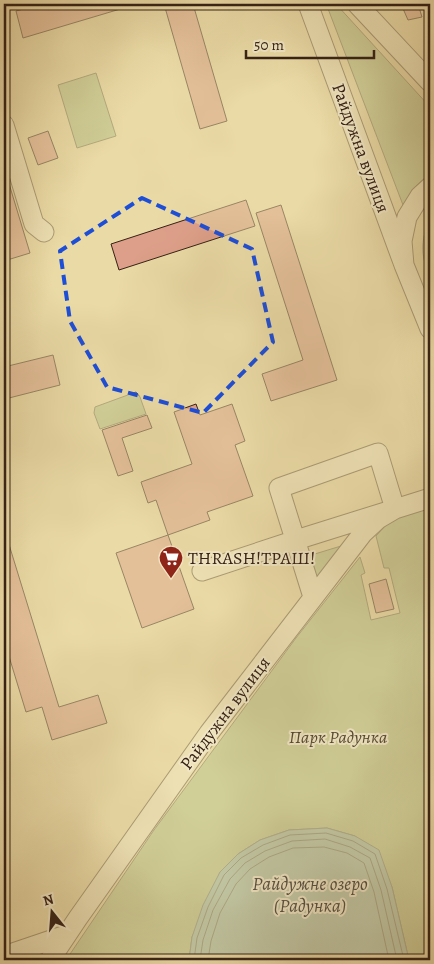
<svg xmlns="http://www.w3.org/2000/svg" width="434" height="964" viewBox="0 0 434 964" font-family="Alegreya,serif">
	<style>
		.green { fill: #b4c088; stroke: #74704f }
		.water { fill: #99baad; stroke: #717d71 }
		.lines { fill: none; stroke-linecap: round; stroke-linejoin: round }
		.shore { stroke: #676e62; stroke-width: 1 }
		.building { fill: #dd9f89; stroke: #352116 }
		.minor-casing { stroke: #624f3a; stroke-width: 21 }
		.minor { stroke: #f1e7c4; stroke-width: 19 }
		.marked { fill: none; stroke: #1d4ed8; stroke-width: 4; stroke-dasharray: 10 6; stroke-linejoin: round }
		.labels { text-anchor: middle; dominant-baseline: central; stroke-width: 4; stroke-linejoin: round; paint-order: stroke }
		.street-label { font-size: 18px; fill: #352116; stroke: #f1e7c4 }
		.poi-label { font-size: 18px; fill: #352116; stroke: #f1e7c4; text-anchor: start }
		.park-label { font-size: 18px; font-style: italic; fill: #554932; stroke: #f1e7c4 }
		.water-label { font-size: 19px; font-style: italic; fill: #534f43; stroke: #f1e7c4 }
	</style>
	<rect width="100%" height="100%" fill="#eadaa5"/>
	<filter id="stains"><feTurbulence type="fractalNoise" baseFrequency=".004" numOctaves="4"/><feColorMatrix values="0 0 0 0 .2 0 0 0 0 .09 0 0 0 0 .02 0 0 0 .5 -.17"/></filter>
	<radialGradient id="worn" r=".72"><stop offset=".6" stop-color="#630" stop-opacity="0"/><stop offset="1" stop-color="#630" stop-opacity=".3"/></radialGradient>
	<path class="green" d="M332,4H336L430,107V173L415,187L403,205L327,6Z
		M96,73L116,136L77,148L58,85Z
		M430,218V274C419,256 422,236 430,218Z
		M136,392L140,397L146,414L100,429L94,413L95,407Z
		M430,507V960H409L392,887L355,836L327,828L289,830L260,840L238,854L220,872L192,937L189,960H66L154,830L296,638L360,557L365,573L361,575L371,620L400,613L389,568H384L376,536L386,525L398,518Z
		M341,546L314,586L305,557Z"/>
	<path class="water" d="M327,828L355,836L379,850L392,887L409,960H189L192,937L203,905L220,872L238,854L260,840L289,830Z"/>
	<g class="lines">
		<path class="shore" d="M194,960L197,938L208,907L224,875L241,858L263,845L290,835L326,833L353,841L375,854L387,889L404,960
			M200,960L203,940L213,910L230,879L245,863L265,851L292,841L325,839L350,847L370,858L381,890L397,960
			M208,960L211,941L220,913L236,884L250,869L269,857L293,848L324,847L347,853L364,863L374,892L389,960"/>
	</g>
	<path class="building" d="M42,4H126L127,7L23,38L16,11Z
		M164,4H193L227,121L200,129Z
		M401,4H418L422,17L408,20Z
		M48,131L58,158L38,165L28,138Z
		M7,177L30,253L4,261V178Z
		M246,200L255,226L119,270L111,244Z
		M281,205L337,380L271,401L262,374L303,360L256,213Z
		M53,355L60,385L9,398L4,378V367Z
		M196,404L200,415L232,404L245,441L235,445L253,496L207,512L210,520L168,535L156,500L148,503L141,482L192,464L174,412Z
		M147,415L152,428L122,438L133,471L118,476L102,430Z
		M168,535L194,609L142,628L116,553Z
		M4,538H7L59,707L98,695L107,723L52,740L42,707L26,712L4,640Z
		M386,579L394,609L376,613L369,584Z"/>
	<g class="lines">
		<defs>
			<path id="minor" d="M308,4L404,265
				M357,4L430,82
				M4,125L34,224L44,232
				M430,187L420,196L407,217L402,241L404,265L430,329
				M202,571L296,540L395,509L378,453L279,488L313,597
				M4,956L66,935
				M50,960L78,918L209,733L363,533L378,519L395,509L430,498"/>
		</defs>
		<use href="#minor" class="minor-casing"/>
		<use href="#minor" class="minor"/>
	</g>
	<path d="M0 0H434V964H0ZM142,198L252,249L273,342L203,413L107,387L70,321L60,251Z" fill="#eadaa5" fill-opacity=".55" fill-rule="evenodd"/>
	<path class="marked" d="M142,198L252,249L273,342L203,413L107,387L70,321L60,251Z"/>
	<defs>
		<symbol id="supermarket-pin" viewBox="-11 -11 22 30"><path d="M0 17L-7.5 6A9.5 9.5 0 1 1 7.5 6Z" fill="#8f2418" stroke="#f1e7c4"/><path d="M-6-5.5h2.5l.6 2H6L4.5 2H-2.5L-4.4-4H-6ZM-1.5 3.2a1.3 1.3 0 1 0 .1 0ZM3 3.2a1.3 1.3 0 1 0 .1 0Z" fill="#fff"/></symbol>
	</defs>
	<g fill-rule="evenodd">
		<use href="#supermarket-pin" x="157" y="544" width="28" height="38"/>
	</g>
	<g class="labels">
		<g class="street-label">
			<text transform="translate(361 148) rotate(70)">Райдужна вулиця</text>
			<text transform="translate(225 713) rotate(-53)">Райдужна вулиця</text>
		</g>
		<g class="poi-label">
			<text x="188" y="558">ТHRASH!ТРАШ!</text>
		</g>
		<g class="park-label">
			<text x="338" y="737">Парк Радунка</text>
		</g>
		<g class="water-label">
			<text x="310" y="884">Райдужне озеро<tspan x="310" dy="22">(Радунка)</tspan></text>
		</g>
	</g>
	<rect width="434" height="964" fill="none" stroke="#eadaa5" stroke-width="20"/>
	<rect x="5" y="5" width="424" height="954" fill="none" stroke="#352116" stroke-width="2.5"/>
	<rect x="10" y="10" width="414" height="944" fill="none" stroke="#352116"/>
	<g transform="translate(52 912) rotate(343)" stroke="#f1e7c4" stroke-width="4" paint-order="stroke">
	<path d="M0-4L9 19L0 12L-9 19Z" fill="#352116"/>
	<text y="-8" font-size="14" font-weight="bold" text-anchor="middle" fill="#352116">N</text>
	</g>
	<path d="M246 50v8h128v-8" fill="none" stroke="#352116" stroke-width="2.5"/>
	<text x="254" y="50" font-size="15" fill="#352116" stroke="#f1e7c4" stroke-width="4" paint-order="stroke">50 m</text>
	<rect width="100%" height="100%" filter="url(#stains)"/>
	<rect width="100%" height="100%" fill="url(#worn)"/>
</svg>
